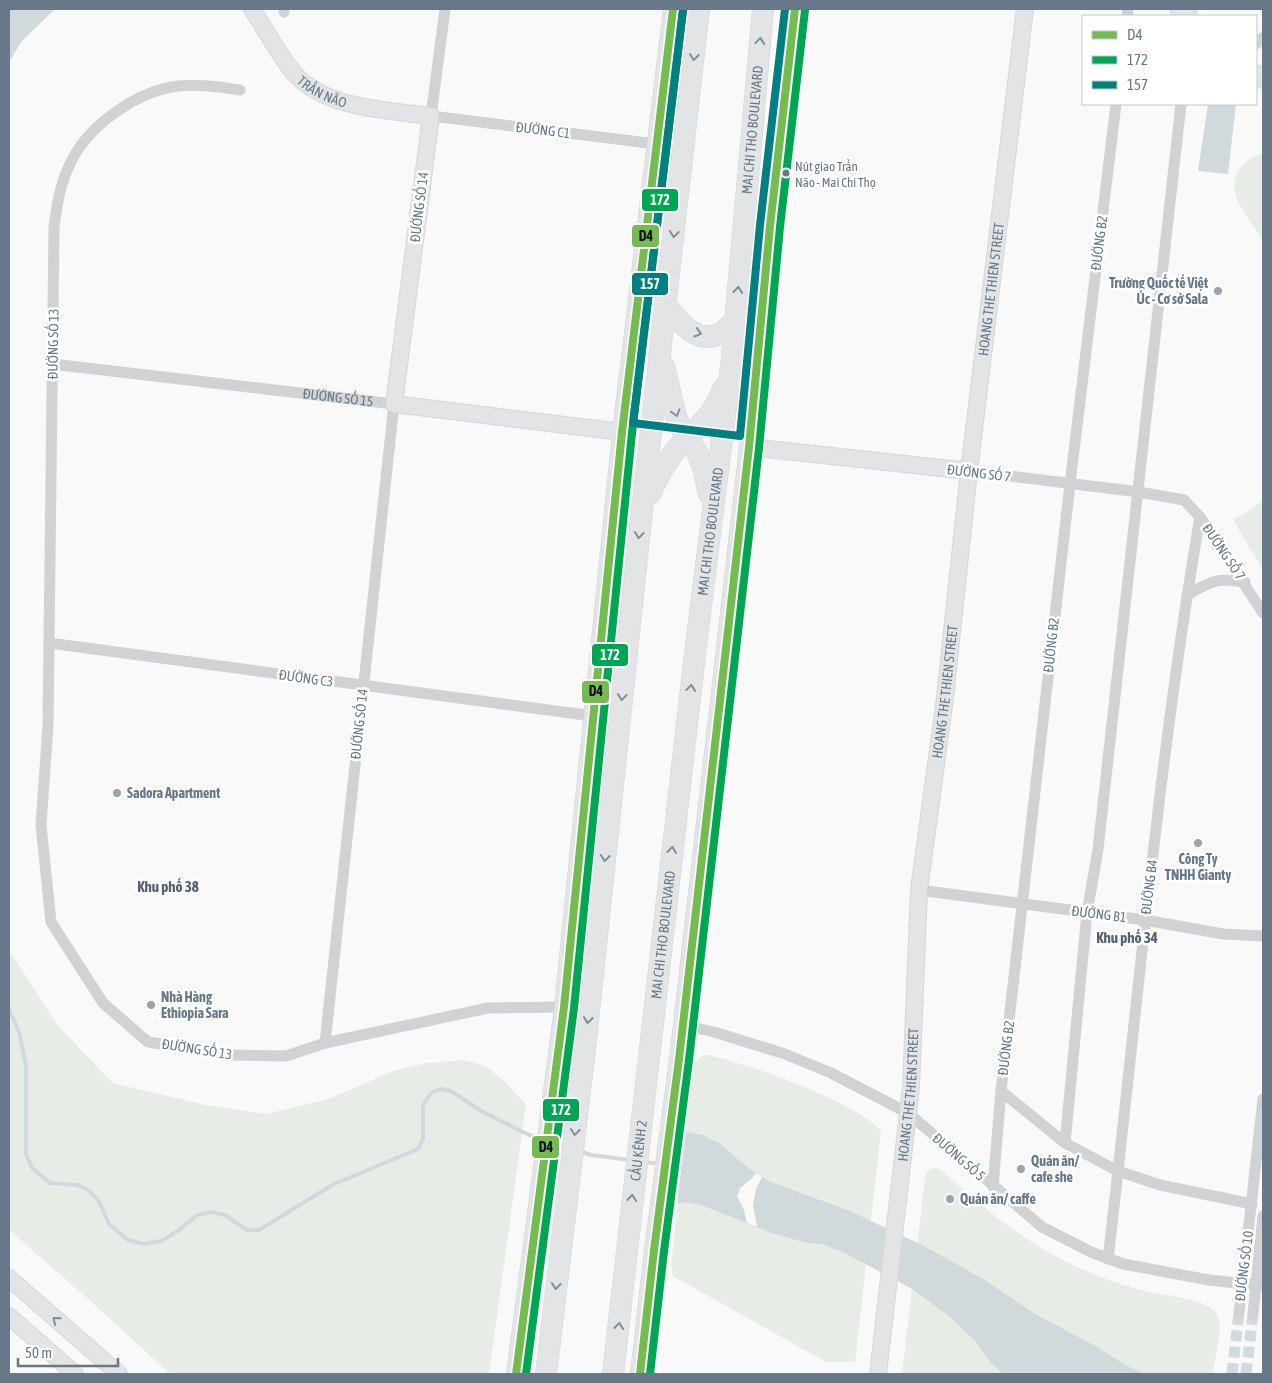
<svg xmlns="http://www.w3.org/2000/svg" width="1272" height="1383" viewBox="0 0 1272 1383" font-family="'Asap Condensed',sans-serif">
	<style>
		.green { fill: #e8ece7 }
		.water { fill: #d2d9dd }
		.pier { fill: #f9f9f9 }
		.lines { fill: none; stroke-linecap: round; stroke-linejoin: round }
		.stream { stroke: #d2d9dd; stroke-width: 4 }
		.street-tunnel { stroke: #d4d9dd; stroke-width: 11; stroke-dasharray: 11 5.5; stroke-linecap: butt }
		.secondary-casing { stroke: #d6d7d8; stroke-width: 18 }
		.primary-casing { stroke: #d4d5d7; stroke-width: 20 }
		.highway-casing { stroke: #d4d5d7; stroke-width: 22 }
		.street { stroke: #d1d2d4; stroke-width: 11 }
		.secondary { stroke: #e3e4e5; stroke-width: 16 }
		.primary { stroke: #e3e4e5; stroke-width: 19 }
		.highway { stroke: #e3e4e5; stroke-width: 21 }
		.bus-1-casing { stroke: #fff; stroke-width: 11 }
		.bus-2-casing { stroke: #fff; stroke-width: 11 }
		.bus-3-casing { stroke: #fff; stroke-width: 11 }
		.bus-1 { stroke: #75bc50; stroke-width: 8 }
		.bus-2 { stroke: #00a651; stroke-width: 8 }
		.bus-3 { stroke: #008080; stroke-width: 8 }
		.oneway { stroke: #808e9c }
		.bus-dot { fill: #67788a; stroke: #fff; stroke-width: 2 }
		.poi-dot { fill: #9aa5b1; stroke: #fff; stroke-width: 2 }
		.labels { text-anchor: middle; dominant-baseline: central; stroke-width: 5; stroke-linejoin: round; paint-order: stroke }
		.bus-label { font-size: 13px; fill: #67788a; stroke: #fff; text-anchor: start }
		.street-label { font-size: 14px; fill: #67788a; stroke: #fff }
		.poi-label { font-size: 14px; font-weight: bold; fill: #67788a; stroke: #fff; text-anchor: start }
		.neighbourhood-label { font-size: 15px; font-weight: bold; fill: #56626f; stroke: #fff }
		.line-badge { stroke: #fff; stroke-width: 2 }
		.badge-label { font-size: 14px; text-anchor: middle; font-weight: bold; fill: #fff }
		.pale-badge-label { font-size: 14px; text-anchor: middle; font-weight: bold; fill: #111 }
	</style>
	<rect width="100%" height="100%" fill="#f9f9f9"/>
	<path class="green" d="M1263,153V241L1240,206C1227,182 1238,161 1263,153Z
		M1263,501V570L1233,520Z
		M9,950L59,1027L113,1083L205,1105L266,1114L329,1099L393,1071L427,1063L464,1060L485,1066L501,1078L526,1104L489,1374H171L168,1372L87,1298L9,1230Z
		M703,1055H709C754,1067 798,1082 840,1103C856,1112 868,1117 881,1131L855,1362H826L673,1276L671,1265L693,1064Z
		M932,1168L940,1169C995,1219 1049,1262 1121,1284C1131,1287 1140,1290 1150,1292C1167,1296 1208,1299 1217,1314C1224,1326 1215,1361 1212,1374H902L925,1178L927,1171Z"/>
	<path class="water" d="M9,9H55L22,41L9,62Z
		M1208,104H1236L1228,174L1198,171Z
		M686,1132L703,1135L719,1143L748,1168L771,1182L850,1211L922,1245L980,1277L1035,1314L1099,1348L1125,1365L1145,1374H1003L991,1363L974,1340L949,1316L912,1289L845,1253L825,1245L803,1242L769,1232L701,1205L686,1202L677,1204Z"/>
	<path class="pier" d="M756,1173L762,1177L756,1189L753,1205L757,1227L747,1223L744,1210L737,1196L740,1188L751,1179Z"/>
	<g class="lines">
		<path class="stream" d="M9,1009L19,1032L26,1066V1154L32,1168L50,1183L77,1185L88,1190L99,1201L109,1224L128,1240L144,1244L161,1241L178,1231L197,1215L211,1212L225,1215L247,1230H259L334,1184L418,1149L423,1139V1105L431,1093L441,1089L451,1091L483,1112L529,1135L540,1138
			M552,1142L567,1147
			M580,1151L591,1155L630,1160
			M644,1162L660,1164
			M671,1166L682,1168"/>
		<path class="street-tunnel" d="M1232,1374L1239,1313
			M1246,1374L1253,1314"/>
		<defs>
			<g id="secondary">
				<path id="s2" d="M252,9C266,30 278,54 294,73C325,109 387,110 431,116L394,404L622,432"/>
				<path d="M1178,9L1189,16"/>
				<path d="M1256,73L1263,80"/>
				<path d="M749,447L969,471"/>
				<path d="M9,1278L119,1374"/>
				<path d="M9,1316L75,1374"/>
				<path id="s3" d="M878,1374L911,1087L919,890L945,698L969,471L1025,9"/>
			</g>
			<path id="primary" d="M516,1374L564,1007L622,432L673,9
				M640,1374L654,1250L679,1059L749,447L770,226L795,9"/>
			<g id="highway">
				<path d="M667,306C679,322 698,346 721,333C726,330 731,324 736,320"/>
				<path d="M664,366L676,417L683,432L697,452L703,467L709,494"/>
				<path d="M650,494C658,476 667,459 681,444C700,424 713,416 723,389"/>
				<path d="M546,1374L585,1049L642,510L699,9"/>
				<path id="s4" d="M613,1374L696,645L731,367L763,9"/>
			</g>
		</defs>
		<use href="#secondary" class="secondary-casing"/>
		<use href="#primary" class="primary-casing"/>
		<use href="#highway" class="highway-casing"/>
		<g class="street">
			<path d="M445,9L431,116L656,144"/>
			<path d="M284,12V9"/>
			<path d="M1127,16L1128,9"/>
			<path d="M1256,44L1263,37"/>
			<path d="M240,90C219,87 199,84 178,86C137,91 87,126 70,164C60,184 57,205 54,227L48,726L41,825L51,922L103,1003L148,1042L234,1055L286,1056L325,1043L488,1008L564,1007"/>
			<path id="s1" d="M52,364L394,404L325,1043"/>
			<path d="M969,471L1139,492L1184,500L1200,517L1263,613"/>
			<path d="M1187,595C1210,582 1217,577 1245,582"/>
			<path d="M49,643L593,716"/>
			<path d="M919,890L1145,920L1223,934L1263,936"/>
			<path d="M683,1025L714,1032L785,1054L831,1073L908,1113L1042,1227L1091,1252L1123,1264L1209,1280L1263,1286"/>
			<path d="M1001,1091L1065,1143L1118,1171L1160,1185L1252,1204"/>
			<path d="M1065,1143L1087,913L1098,849L1181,104"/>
			<path d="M993,1187L1001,1091L1070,484L1116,104"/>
			<path d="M1108,1259C1137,1011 1158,763 1200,517"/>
			<path d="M1239,1313L1263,1099"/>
			<path d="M1253,1314L1263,1216"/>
		</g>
		<use href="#secondary" class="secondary"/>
		<use href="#primary" class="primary"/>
		<use href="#highway" class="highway"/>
		<defs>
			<path id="bus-1" d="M516,1374L564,1007L622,432L673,9
				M640,1374L654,1250L679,1059L749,447L770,226L795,9"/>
			<path id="bus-2" d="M526,1374L574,1008L632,433L683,10
				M650,1374L664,1251L689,1060L759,448L780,227L805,10"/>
			<path id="bus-3" d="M683,10L633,423L740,436L760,225L785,9"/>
		</defs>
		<use href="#bus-1" class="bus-1-casing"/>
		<use href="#bus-2" class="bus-2-casing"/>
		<use href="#bus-3" class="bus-3-casing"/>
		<use href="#bus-1" class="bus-1"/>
		<use href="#bus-2" class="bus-2"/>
		<use href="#bus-3" class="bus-3"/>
	</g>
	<defs><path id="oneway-chevron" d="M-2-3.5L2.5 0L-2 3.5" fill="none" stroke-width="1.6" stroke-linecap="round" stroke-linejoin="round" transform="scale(1.25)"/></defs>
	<g class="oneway">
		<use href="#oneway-chevron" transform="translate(760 41) rotate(-85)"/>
		<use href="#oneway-chevron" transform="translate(694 57) rotate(97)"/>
		<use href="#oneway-chevron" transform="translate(674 234) rotate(96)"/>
		<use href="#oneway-chevron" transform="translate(738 290) rotate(-85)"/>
		<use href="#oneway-chevron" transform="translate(698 333) rotate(17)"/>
		<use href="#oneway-chevron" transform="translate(676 413) rotate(73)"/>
		<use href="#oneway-chevron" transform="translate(639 535) rotate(96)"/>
		<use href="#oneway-chevron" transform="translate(691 688) rotate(-83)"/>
		<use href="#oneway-chevron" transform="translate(622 697) rotate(96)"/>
		<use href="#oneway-chevron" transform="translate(672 850) rotate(-83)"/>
		<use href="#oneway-chevron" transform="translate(605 858) rotate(96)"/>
		<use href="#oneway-chevron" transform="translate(588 1020) rotate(96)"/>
		<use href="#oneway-chevron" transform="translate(575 1132) rotate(97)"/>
		<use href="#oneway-chevron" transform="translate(632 1198) rotate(-84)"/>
		<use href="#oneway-chevron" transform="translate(556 1286) rotate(96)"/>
		<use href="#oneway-chevron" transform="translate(56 1320) rotate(-140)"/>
		<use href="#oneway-chevron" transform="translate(619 1326) rotate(-84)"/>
	</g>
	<circle class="bus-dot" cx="786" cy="173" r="4.5"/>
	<g class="poi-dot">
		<circle cx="1218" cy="291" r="5"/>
		<circle cx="117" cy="793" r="5"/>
		<circle cx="1198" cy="843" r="5"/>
		<circle cx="151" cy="1005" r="5"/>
		<circle cx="1021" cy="1169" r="5"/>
		<circle cx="950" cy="1199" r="5"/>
	</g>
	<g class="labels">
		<g class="bus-label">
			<text x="795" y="166">Nút giao Trần<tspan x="795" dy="16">Não - Mai Chí Thọ</tspan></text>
		</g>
		<g class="street-label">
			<text stroke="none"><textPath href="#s2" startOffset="111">TRẦN NÃO</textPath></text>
			<text stroke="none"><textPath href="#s4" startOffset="1252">MAI CHI THO BOULEVARD</textPath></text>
			<text transform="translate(543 130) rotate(7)">ĐƯỜNG C1</text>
			<text transform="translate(419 207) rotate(-83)">ĐƯỜNG SỐ 14</text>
			<text transform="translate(1099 243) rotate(-83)">ĐƯỜNG B2</text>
			<text stroke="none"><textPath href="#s3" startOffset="1091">HOANG THE THIEN STREET</textPath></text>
			<text transform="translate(53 344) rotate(-89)">ĐƯỜNG SỐ 13</text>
			<text stroke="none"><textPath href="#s1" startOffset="288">ĐƯỜNG SỐ 15</textPath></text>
			<text transform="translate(979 473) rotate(7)">ĐƯỜNG SỐ 7</text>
			<text stroke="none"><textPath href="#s4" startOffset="848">MAI CHI THO BOULEVARD</textPath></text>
			<text transform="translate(1224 552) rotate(56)">ĐƯỜNG SỐ 7</text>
			<text transform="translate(1051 645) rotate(-84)">ĐƯỜNG B2</text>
			<text transform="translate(306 678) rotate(8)">ĐƯỜNG C3</text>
			<text stroke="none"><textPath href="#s3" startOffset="686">HOANG THE THIEN STREET</textPath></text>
			<text transform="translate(359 724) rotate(-84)">ĐƯỜNG SỐ 14</text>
			<text transform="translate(1149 887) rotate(-83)">ĐƯỜNG B4</text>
			<text transform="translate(1099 914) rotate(7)">ĐƯỚNG B1</text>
			<text stroke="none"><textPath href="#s4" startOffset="442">MAI CHI THO BOULEVARD</textPath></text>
			<text transform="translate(1006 1048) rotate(-83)">ĐƯỜNG B2</text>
			<text transform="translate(197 1049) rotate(9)">ĐƯỜNG SỐ 13</text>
			<text stroke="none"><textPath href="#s3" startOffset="281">HOANG THE THIEN STREET</textPath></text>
			<text stroke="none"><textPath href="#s4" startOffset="225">CẦU KÊNH 2</textPath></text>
			<text transform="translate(959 1157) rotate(41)">ĐƯỜNG SỐ 5</text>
			<text transform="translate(1244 1266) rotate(-83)">ĐƯỜNG SỐ 10</text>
		</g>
		<g class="poi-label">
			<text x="1208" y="283" text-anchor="end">Trường Quốc tế Việt<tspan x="1208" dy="16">Úc - Cơ sở Sala</tspan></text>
			<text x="127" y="793">Sadora Apartment</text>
			<text x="1198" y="859" text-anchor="middle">Công Ty<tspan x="1198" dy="16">TNHH Gianty</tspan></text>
			<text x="161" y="997">Nhà Hàng<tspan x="161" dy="16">Ethiopia Sara</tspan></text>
			<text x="1031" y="1161">Quán ăn/<tspan x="1031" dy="16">cafe she</tspan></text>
			<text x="960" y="1199">Quán ăn/ caffe</text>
		</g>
		<g class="neighbourhood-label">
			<text x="168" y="886">Khu phố 38</text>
			<text x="1127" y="937">Khu phố 34</text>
		</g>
	</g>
	<g class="line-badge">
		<rect x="641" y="188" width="38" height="24" rx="5" fill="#00a651"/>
		<rect x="631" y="224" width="29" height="24" rx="5" fill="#75bc50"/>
		<rect x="631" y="272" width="38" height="24" rx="5" fill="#008080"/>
		<rect x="591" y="643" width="38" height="24" rx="5" fill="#00a651"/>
		<rect x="581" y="680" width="29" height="24" rx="5" fill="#75bc50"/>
		<rect x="542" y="1098" width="38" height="24" rx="5" fill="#00a651"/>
		<rect x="531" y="1135" width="29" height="24" rx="5" fill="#75bc50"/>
	</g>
	<g class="badge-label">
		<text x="660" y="205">172</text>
		<text x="650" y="289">157</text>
		<text x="610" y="660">172</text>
		<text x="561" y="1115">172</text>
	</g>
	<g class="pale-badge-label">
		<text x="646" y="241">D4</text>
		<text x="596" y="696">D4</text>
		<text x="546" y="1152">D4</text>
	</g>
	<rect width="1272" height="1383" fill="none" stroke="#67788a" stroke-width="20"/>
	<rect x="1082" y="15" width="175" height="90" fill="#ffffff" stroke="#c2c9d0"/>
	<rect x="1092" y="31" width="25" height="8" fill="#75bc50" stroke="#c2c9d0"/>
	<text x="1127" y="40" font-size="15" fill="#67788a">D4</text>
	<rect x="1092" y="56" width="25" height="8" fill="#00a651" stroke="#c2c9d0"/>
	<text x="1127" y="65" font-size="15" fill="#67788a">172</text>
	<rect x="1092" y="81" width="25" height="8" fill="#008080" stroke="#c2c9d0"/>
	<text x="1127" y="90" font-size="15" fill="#67788a">157</text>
	<path d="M18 1358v8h100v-8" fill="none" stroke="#67788a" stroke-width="2.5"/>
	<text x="25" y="1358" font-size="15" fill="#67788a" stroke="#ffffff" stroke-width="4" paint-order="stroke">50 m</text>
</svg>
